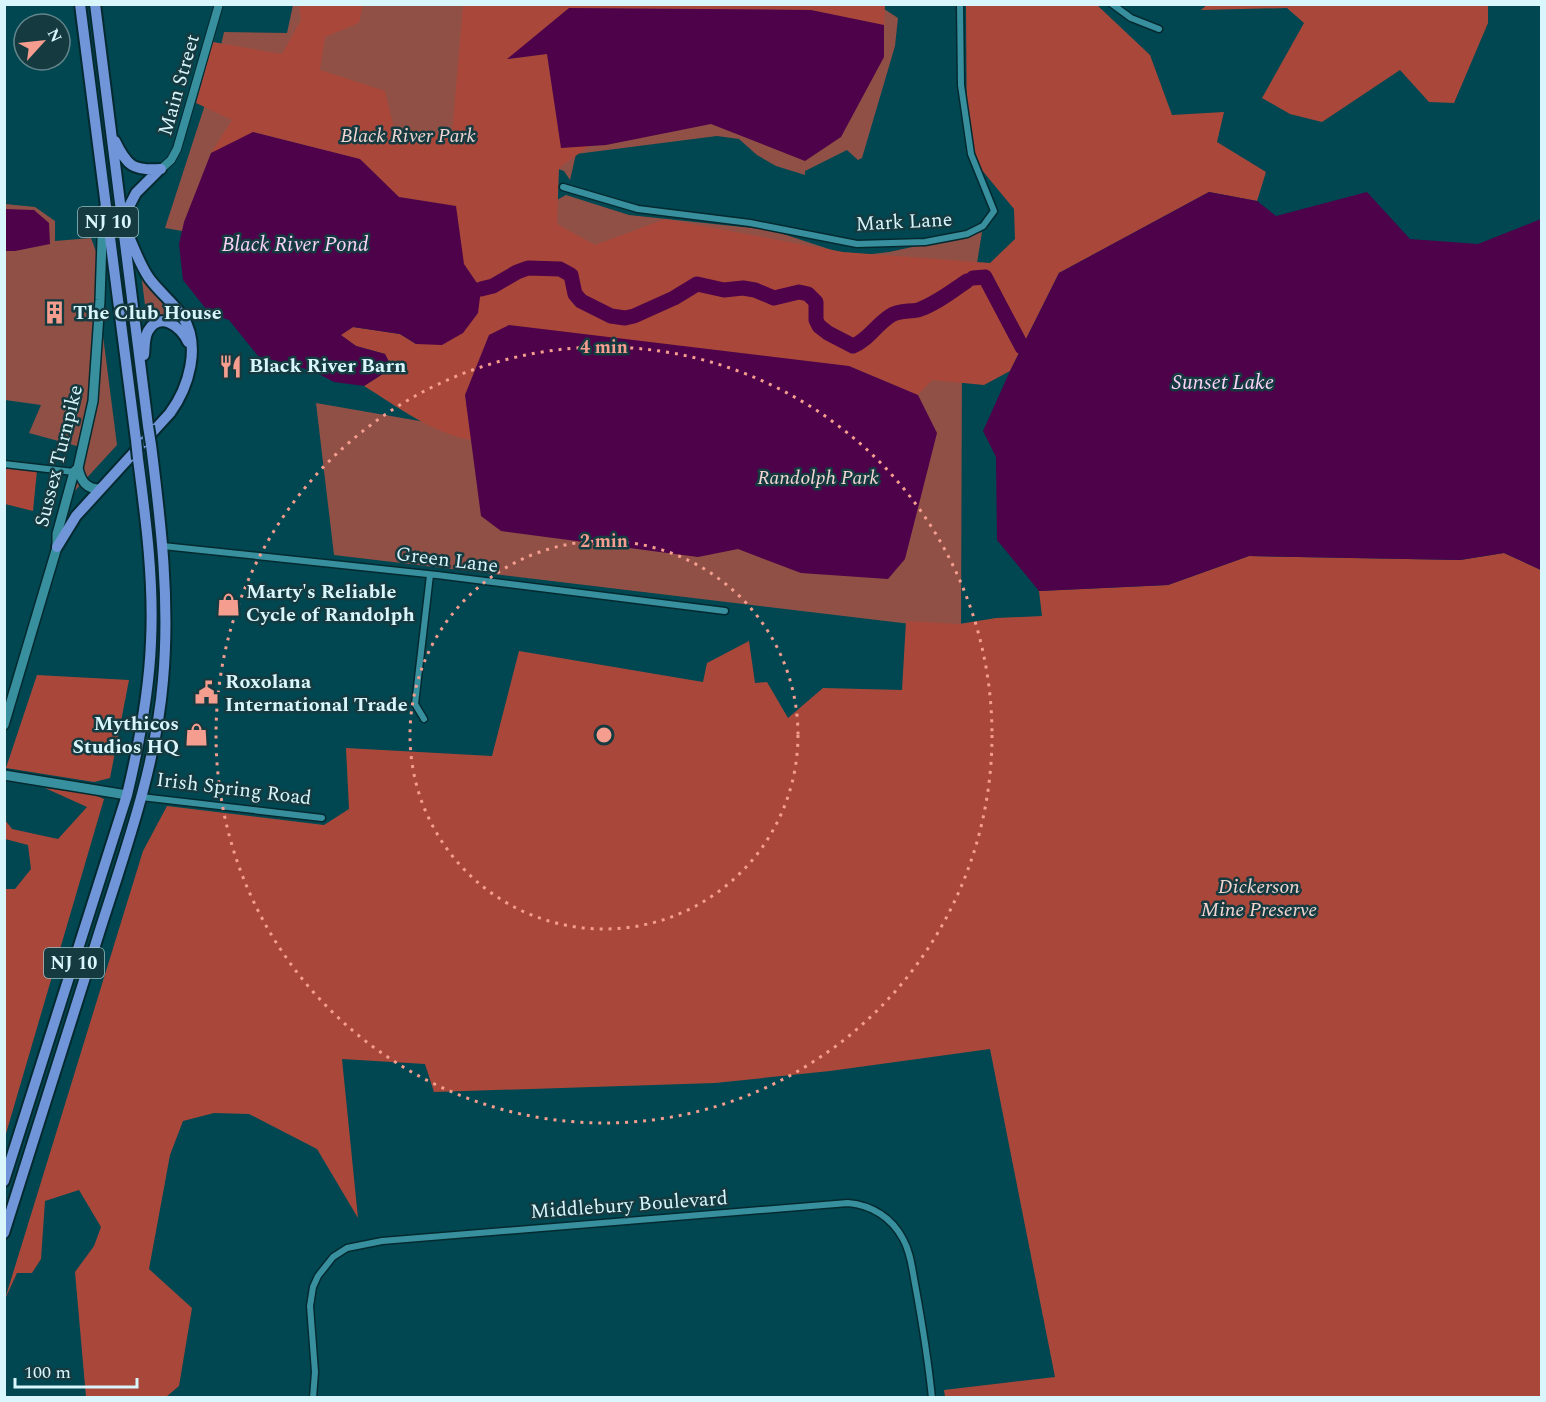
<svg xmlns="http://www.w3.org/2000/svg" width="1546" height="1402" viewBox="0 0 1546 1402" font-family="Spectral,serif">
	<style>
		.green { fill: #905046 }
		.forest { fill: #a9483a }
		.water { fill: #4d024a }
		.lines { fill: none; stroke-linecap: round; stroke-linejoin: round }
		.river { stroke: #4d024a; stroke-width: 15 }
		.minor-casing { stroke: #042a30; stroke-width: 9 }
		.tertiary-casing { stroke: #042a30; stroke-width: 10 }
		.secondary-casing { stroke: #042a30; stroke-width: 12 }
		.trunk-casing { stroke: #042a30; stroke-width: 14 }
		.minor { stroke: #38909e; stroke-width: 6 }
		.tertiary { stroke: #38909e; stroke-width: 8 }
		.secondary { stroke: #38909e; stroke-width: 9 }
		.trunk { stroke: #7095d8; stroke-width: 10 }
		.trunk-bridge-casing { stroke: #042a30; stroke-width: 14; stroke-linecap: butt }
		.trunk-bridge { stroke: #7095d8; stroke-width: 10 }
		.ring { fill: none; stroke: #f59d8e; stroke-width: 3; stroke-dasharray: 3 6 }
		.labels { text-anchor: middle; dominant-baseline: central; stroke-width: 5; stroke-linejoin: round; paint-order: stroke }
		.shield { fill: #153a40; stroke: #9ebec4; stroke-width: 1.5 }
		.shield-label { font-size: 18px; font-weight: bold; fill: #d9f6fc }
		.street-label { font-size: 20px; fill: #d9f6fc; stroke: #153a40 }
		.park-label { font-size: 20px; font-style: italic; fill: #f2d6d1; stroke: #153a40 }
		.poi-label { font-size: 20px; font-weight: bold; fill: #d9f6fc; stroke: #153a40; text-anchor: start }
		.water-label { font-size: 21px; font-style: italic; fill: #fbd3f6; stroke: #153a40 }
		.centre { fill: #f59d8e; stroke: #153a40; stroke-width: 3 }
		.ring-label { font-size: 18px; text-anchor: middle; font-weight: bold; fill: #f59d8e; stroke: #153a40; stroke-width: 5; stroke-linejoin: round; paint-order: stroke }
	</style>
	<rect width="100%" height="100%" fill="#004751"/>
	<path class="green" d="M293,5H878L898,18L895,46L862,158L858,160L847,150L805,171V175L776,166L757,155L739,139L717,136L576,154L570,180L564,171L555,168V201L566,195L629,215L771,230L841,253L864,255L889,252L982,232L962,357L961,630L334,555L316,403L454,427L477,282L165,228L213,80L224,32L287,33Z
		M5,204L35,207L55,221V241L91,238L97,254L101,320L117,445L72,494L84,448L29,433L41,405L5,400Z
		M141,273L177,317L180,321L168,316L147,321Z"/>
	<path class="forest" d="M1208,4L1488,5V23L1454,103L1429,102L1400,70L1322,122L1290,114L1262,98L1304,23L1287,8L1201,10Z
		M299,5H363L359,23L325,37L320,70L385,91L394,128L452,134L463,5H885L884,25L811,10L569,8L508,59L547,54L561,147L592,144L559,168L557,224L595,245L665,219L843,252L990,263L1015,239L1014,209L967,152L966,5H1097L1150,55L1172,115L1224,112L1217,142L1266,172L1257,201L1209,192L1059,273L1010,371L984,385L932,380L918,395L849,366L489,335L465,395L471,440C432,433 398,407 364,386L392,368L385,354L356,346L340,335L353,327L400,334L416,344L481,289L463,264L456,206L399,197L360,159L254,132L211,153L232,120L196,103L213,42L282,54L301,20Z
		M4,466L37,470L33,511L5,504Z
		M1504,553L1541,570V1397H945L944,1390L1055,1377L990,1049L830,1071L715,1083L434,1092L425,1064L342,1059L358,1218L317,1149L249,1114L214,1113L183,1121L170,1155L149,1269L192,1308L179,1386L166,1397H86L75,1272L94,1246L101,1227L79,1190L45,1201L41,1259L32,1273H17L5,1299L143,851L167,806L324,825L349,809L346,748L492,756L519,651L703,682L707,663L749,641L755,683L767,682L788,718L823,688L902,690L906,621L959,624L996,618L1042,616L1039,591L1168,585L1249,556L1460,560Z
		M37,675L129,680L110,778L94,782L6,768Z
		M45,788L92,794L104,799L5,1137V889H15L31,869L28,845L5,839V820L12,829L58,839L87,807Z"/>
	<path class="water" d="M569,8L811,10L884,25V57L841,137L805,161L711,124L606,145L561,148L547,54L507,59Z
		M253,132L360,159L399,197L456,206L464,264L481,289L478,313L463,333L442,345L416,344L400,334L353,327L341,335L356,346L385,354L392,368L364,386L334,382L313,371L258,356L229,320L210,314L183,280L179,244L184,222L211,153Z
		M1209,192L1257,201L1276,216L1367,192L1410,239L1478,244L1541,219V570L1504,553L1460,560L1249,556L1168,585L1039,591L997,540L996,457L983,431L1010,371L1059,273Z
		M4,209L34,210L49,223L50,244L15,251H5Z
		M509,325L849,366L918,395L937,433L905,559L888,579L801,573L738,549L698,557L501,531L481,516L465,395L489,335Z"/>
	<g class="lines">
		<path class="river" d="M973,278L985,277L1022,347
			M481,289L493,286L517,272L528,268L560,269L571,275L575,294L581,301L611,316L625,318L634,316L674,298L697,284L724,290L743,288L755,290L774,298L799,292L808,294L816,302V320L819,326L828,333L853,346C868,340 876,325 890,316C899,310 908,312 918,310C936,304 952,291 967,281"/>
		<defs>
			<path id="minor" d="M1112,4L1131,18L1159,29
				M563,187L638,209L750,223L857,244L925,242L967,234L983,226L994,211L971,154L961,85L960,4
				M4,464L74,472
				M163,546L437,575L725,611
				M424,719L415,704L430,575
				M141,797L322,818
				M313,1398L315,1372L310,1306L313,1287L318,1276L333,1257L347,1248L382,1241L848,1203C872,1205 892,1218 903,1239C911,1253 912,1269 915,1284C922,1322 928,1359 932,1398"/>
			<path id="tertiary" d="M161,169L171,160L177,149L219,4"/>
			<path id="secondary" d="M78,468C81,481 86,489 100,489
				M4,725L57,547V534L74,472L78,468L93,401L100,300L103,209
				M4,775L127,795"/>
			<path id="trunk" d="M80,4L136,440
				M95,4L148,426
				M115,141C127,166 133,171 161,169
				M122,220L136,193L160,169
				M144,355C145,347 144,338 148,331C160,310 181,327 188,342
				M57,547L76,516L170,413C189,387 201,346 183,317C174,303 159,292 149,278C140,265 134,248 127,232
				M4,1181L127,795C139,745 149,694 151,642C154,581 146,520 138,459
				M4,1233C36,1132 68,1031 100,930C126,848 156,766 163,680C170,601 161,524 151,445"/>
		</defs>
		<use href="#minor" class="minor-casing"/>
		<use href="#tertiary" class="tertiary-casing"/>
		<use href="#secondary" class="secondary-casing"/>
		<use href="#trunk" class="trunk-casing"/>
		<use href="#minor" class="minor"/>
		<use href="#tertiary" class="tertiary"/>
		<use href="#secondary" class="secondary"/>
		<use href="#trunk" class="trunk"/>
		<defs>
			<path id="trunk-bridge" d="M148,426L151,445
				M136,440L138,459"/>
		</defs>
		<use href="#trunk-bridge" class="trunk-bridge-casing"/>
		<use href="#trunk-bridge" class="trunk-bridge"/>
	</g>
	<g class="ring">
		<circle cx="604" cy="735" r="194"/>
		<circle cx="604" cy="735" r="388"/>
	</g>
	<defs>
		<symbol id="building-bare" viewBox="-9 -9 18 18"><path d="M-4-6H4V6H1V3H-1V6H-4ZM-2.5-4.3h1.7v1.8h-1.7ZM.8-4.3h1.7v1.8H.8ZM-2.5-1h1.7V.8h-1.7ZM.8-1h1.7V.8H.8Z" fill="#f59d8e" stroke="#153a40" stroke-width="2.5" paint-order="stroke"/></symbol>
		<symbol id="restaurant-bare" viewBox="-9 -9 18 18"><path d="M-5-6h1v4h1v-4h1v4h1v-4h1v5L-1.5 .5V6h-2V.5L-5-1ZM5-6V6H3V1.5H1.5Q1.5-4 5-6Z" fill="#f59d8e" stroke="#153a40" stroke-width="2.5" paint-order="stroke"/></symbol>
		<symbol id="shop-bare" viewBox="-9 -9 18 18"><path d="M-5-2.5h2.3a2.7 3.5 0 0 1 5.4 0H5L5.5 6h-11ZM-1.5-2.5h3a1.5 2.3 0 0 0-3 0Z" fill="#f59d8e" stroke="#153a40" stroke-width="2.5" paint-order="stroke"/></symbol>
		<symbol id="civic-bare" viewBox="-9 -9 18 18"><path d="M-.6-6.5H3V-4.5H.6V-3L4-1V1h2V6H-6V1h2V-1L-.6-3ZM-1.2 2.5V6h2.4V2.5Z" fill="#f59d8e" stroke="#153a40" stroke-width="2.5" paint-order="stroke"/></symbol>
	</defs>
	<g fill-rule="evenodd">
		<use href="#building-bare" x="38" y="296" width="33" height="33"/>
		<use href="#restaurant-bare" x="214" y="350" width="33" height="33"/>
		<use href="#shop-bare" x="212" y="588" width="33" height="33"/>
		<use href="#civic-bare" x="190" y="676" width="33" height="33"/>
		<use href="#shop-bare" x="180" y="718" width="33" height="33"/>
	</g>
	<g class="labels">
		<g class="shield">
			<rect x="78" y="207" width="60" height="30" rx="4.5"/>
			<rect x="44" y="948" width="60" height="30" rx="4.5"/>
		</g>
		<g class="shield-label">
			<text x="108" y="222">NJ 10</text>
			<text x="74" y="963">NJ 10</text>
		</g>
		<g class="street-label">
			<text transform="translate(179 85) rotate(-74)">Main Street</text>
			<text transform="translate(904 222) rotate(-3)">Mark Lane</text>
			<text transform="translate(59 456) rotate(-76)">Sussex Turnpike</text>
			<text transform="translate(447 560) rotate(7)">Green Lane</text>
			<text transform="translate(234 789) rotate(7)">Irish Spring Road</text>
			<text transform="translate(629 1205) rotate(-4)">Middlebury Boulevard</text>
		</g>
		<g class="park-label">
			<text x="408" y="136">Black River Park</text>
			<text x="818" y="478">Randolph Park</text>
			<text x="1259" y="887">Dickerson<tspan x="1259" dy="23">Mine Preserve</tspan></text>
		</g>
		<g class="poi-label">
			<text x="73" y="313">The Club House</text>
			<text x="249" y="366">Black River Barn</text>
			<text x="246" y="592">Marty's Reliable<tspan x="246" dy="23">Cycle of Randolph</tspan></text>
			<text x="225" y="682">Roxolana<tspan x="225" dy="23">International Trade</tspan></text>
			<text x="179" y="724" text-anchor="end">Mythicos<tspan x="179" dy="23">Studios HQ</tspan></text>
		</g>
		<g class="water-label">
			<text x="295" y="245">Black River Pond</text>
			<text x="1223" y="383">Sunset Lake</text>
		</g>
	</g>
	<circle cx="604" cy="735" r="9" class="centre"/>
	<g class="ring-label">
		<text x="604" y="353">4 min</text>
		<text x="604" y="547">2 min</text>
	</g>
	<rect width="1546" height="1402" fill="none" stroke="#d9f6fc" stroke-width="12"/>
	<g transform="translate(42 42) rotate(63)"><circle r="28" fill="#153a40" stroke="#63858b" stroke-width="1.5"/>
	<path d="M0-4.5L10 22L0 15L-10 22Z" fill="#f59d8e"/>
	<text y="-9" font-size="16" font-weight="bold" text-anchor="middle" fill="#d9f6fc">N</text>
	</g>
	<path d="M15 1378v9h122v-9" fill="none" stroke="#d9f6fc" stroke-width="3"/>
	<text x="24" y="1378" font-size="18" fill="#d9f6fc" stroke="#153a40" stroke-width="4.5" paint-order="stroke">100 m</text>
</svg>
